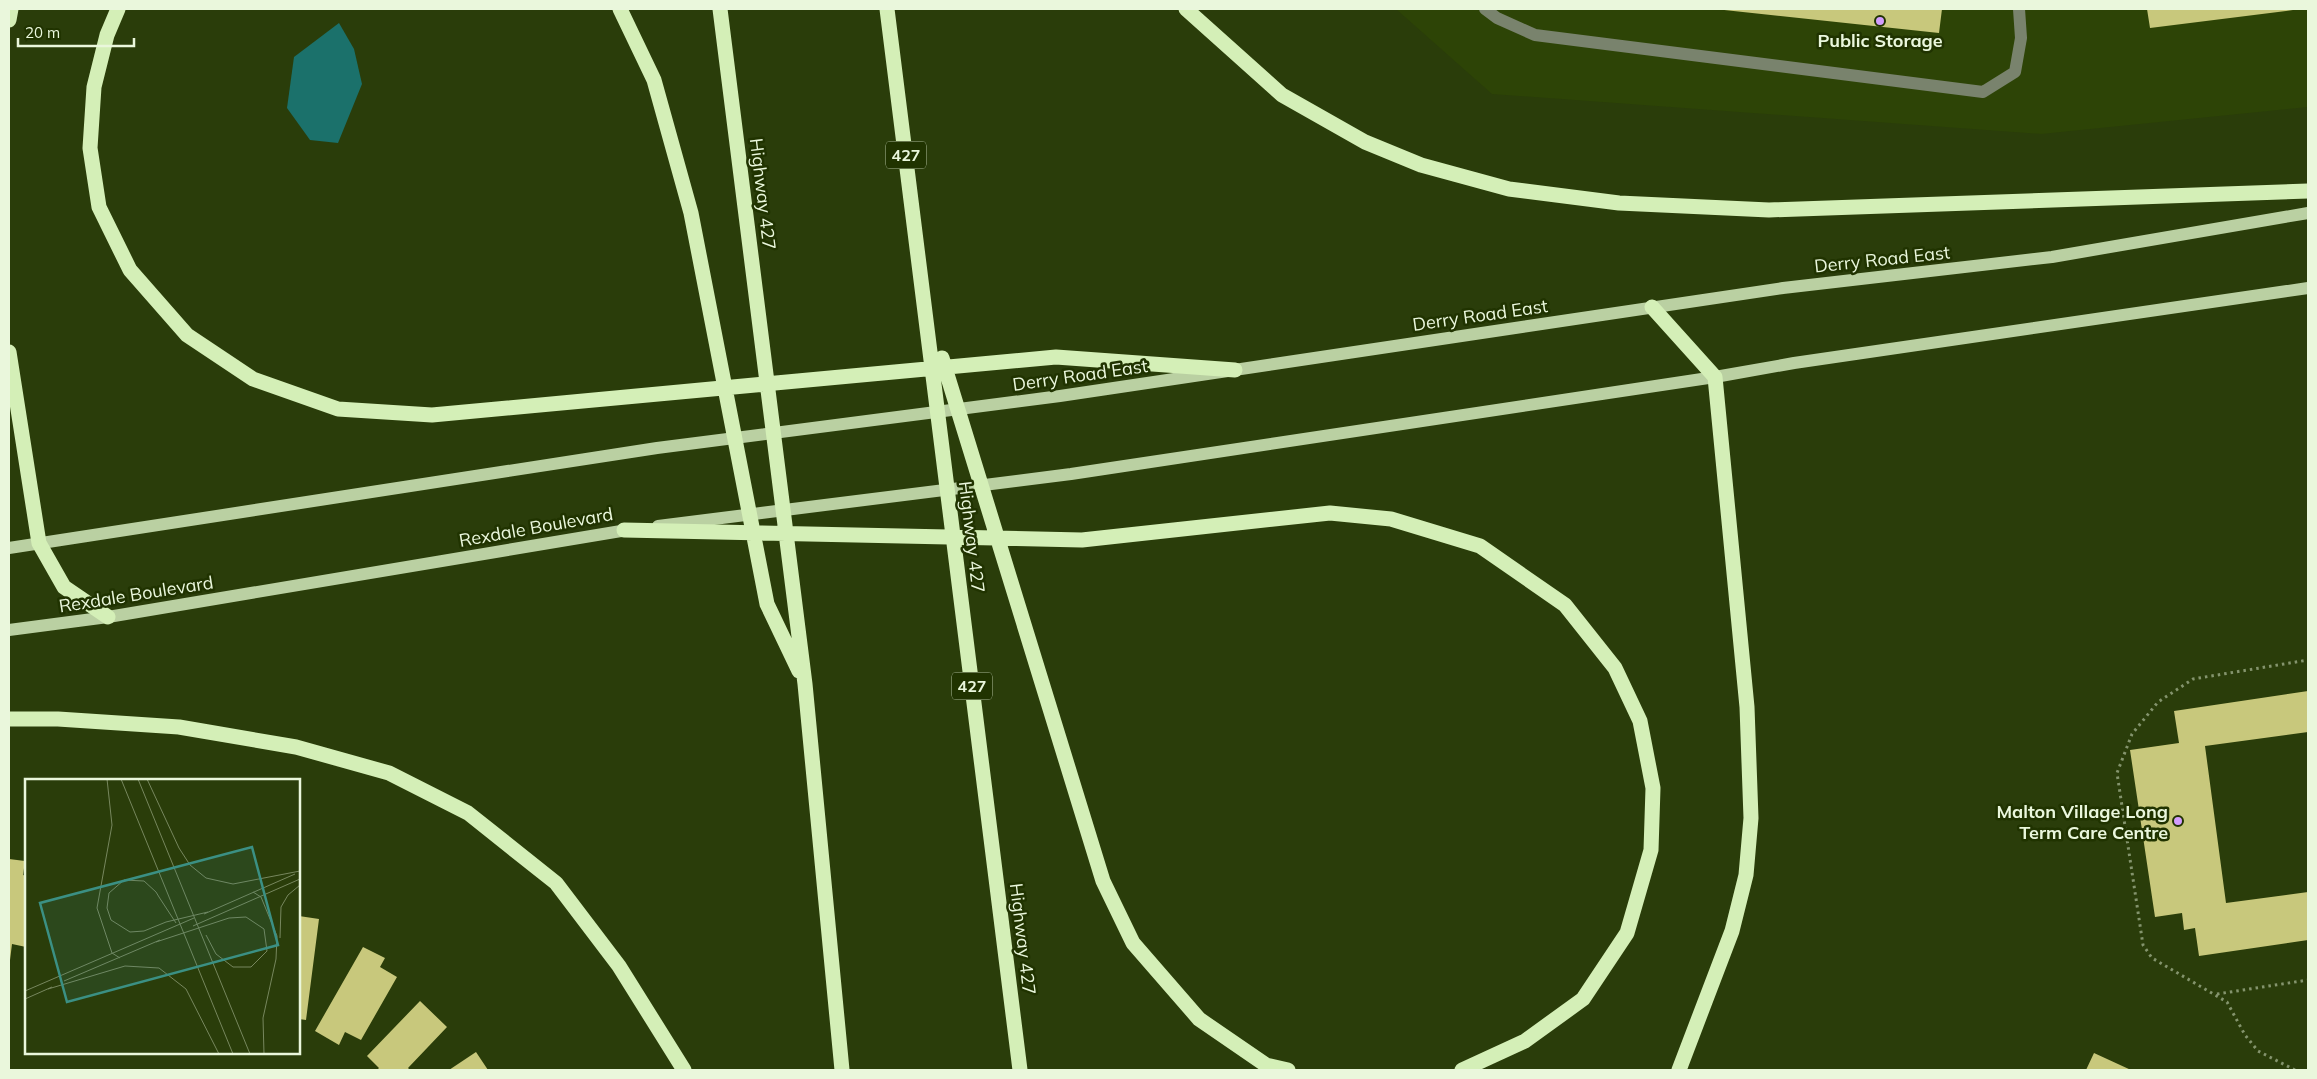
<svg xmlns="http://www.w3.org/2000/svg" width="2317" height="1079" viewBox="0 0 2317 1079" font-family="Mulish,sans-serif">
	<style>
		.built { fill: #2d4406 }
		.water { fill: #1b716b }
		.building { fill: #c8c87c }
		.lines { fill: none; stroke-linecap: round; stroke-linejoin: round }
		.path { stroke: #84946d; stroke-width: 3; stroke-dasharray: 2.5 4; stroke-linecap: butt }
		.minor { stroke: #79836d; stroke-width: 12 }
		.major { stroke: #bad0a2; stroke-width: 12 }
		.highway { stroke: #d4efb7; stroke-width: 15 }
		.poi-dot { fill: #d29dfd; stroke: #203300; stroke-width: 2 }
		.labels { text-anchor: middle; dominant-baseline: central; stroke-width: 5; stroke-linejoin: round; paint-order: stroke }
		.shield { fill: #203300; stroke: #adbc9a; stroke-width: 1 }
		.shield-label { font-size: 16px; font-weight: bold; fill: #eaf7dc }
		.poi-label { font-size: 18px; font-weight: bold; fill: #eaf7dc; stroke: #203300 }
		.street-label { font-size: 18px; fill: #eaf7dc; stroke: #203300 }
		.inset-road { fill: none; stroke: #77875e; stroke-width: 1 }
		.view { fill: #3b9084; fill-opacity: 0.15; stroke: #3b9084; stroke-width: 2.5 }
		.inset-edge { fill: none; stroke: #eaf7dc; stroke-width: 2.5 }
	</style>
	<rect width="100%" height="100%" fill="#2a3d0a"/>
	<path class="built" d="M1396,9H2308V107L2041,134L1492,94Z"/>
	<path class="water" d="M339,23L354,49L362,84L338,143L310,140L287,108L294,57Z"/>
	<path class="building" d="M1715,9H1942L1939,33Z
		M2147,9H2293V10L2150,28Z
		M2308,691V732L2205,746L2226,903L2308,892V940L2199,956L2195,928L2184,930L2182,913L2155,917L2130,750L2179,743L2174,711Z
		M9,859L25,861L23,875L26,876V947L12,944L10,960Z
		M299,916L319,919L306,1020L299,1019Z
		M363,947L385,958L380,967L397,977L361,1040L345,1032L339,1045L315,1031Z
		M420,1001L447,1027L408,1068L410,1070H377L379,1068L367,1056Z
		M476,1052L488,1070H449Z
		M2094,1053L2131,1070H2086Z"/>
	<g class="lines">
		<path class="path" d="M2217,994L2308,980
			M2295,1070L2258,1051L2245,1035L2227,1002L2152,958L2143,945L2117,773L2132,734L2158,702L2193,679L2308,660"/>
		<path class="minor" d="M1485,9L1497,18L1535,35L1983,92L2015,72L2021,38L2019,9"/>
		<path class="major" d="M658,526L1071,474L1715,377L1794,363L2308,288
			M9,548L657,448L1060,396L1783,288L2052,257L2308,213
			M9,630L108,617L633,529"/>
		<path class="highway" d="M118,9L107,35L94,87L90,148L99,207L130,270L187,335L253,379L338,409L432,415L1056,357L1235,370
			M620,9L654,80L691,213L767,604L799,671
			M720,9L805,684L842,1070
			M887,9L1020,1070
			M1186,9L1282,95L1365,142L1421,165L1509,189L1619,203L1769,210L2308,191
			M9,20L11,9
			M1652,307L1715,377L1747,707L1751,818L1746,875L1732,931L1679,1070
			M9,352L39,543L64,587L108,617
			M942,358L1103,881L1133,943L1199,1019L1266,1065L1288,1070
			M624,530L1082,540L1330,513L1391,519L1480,546L1565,605L1615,668L1640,721L1653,788L1651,850L1627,933L1583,999L1525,1041L1462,1070
			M9,719H58L179,727L296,747L389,773L468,813L556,883L619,966L684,1070"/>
	</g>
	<g class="poi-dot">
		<circle cx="1880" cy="21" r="5"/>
		<circle cx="2178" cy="821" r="5"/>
	</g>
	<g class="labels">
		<g class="shield">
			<rect x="886" y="141.5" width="40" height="27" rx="4"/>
			<rect x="952" y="672.5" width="40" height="27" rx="4"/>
		</g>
		<g class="shield-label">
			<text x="906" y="155">427</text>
			<text x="972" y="686">427</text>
		</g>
		<g class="poi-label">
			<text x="1880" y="40">Public Storage</text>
			<text x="2168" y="811" text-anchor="end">Malton Village Long<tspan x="2168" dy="21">Term Care Centre</tspan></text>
		</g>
		<g class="street-label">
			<text transform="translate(763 194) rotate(83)">Highway 427</text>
			<text transform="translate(1882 259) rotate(-6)">Derry Road East</text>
			<text transform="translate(1480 315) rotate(-8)">Derry Road East</text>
			<text transform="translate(1080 375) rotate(-8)">Derry Road East</text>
			<text transform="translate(536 527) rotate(-10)">Rexdale Boulevard</text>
			<text transform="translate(972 537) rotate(83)">Highway 427</text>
			<text transform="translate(136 594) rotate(-9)">Rexdale Boulevard</text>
			<text transform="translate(1023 939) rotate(83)">Highway 427</text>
		</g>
	</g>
	<g transform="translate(25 779)">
		<rect width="275" height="275" fill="#2a3d0a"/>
		<path class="inset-road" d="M82,0L87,46L72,129L87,174L95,179M96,0L208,275M113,0L225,275M122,0L154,69L165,86L181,99L208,105L275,92M228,113L236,118L252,157L251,180L238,239L239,275M179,135L270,95M151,144L134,118L131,113L119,102L99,101L84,114L82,129L86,141L105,153L119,152L141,143L183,133M168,147L275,100M255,159L256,128L263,116L275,106M131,163L204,139L221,138L239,150L242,172L226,188H208L191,175L181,156M39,202L135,161M23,210L100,187L134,189L161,210L194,275M0,212L169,139M0,220L27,208"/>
		<path class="view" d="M227,68L253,166L42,223L15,124Z"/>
		<rect width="275" height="275" class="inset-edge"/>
	</g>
	<rect width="2317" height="1079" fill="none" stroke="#eaf7dc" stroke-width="20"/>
	<path d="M18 38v8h116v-8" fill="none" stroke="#eaf7dc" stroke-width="2.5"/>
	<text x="25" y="38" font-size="15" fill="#eaf7dc" stroke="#203300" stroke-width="4" paint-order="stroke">20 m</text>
</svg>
